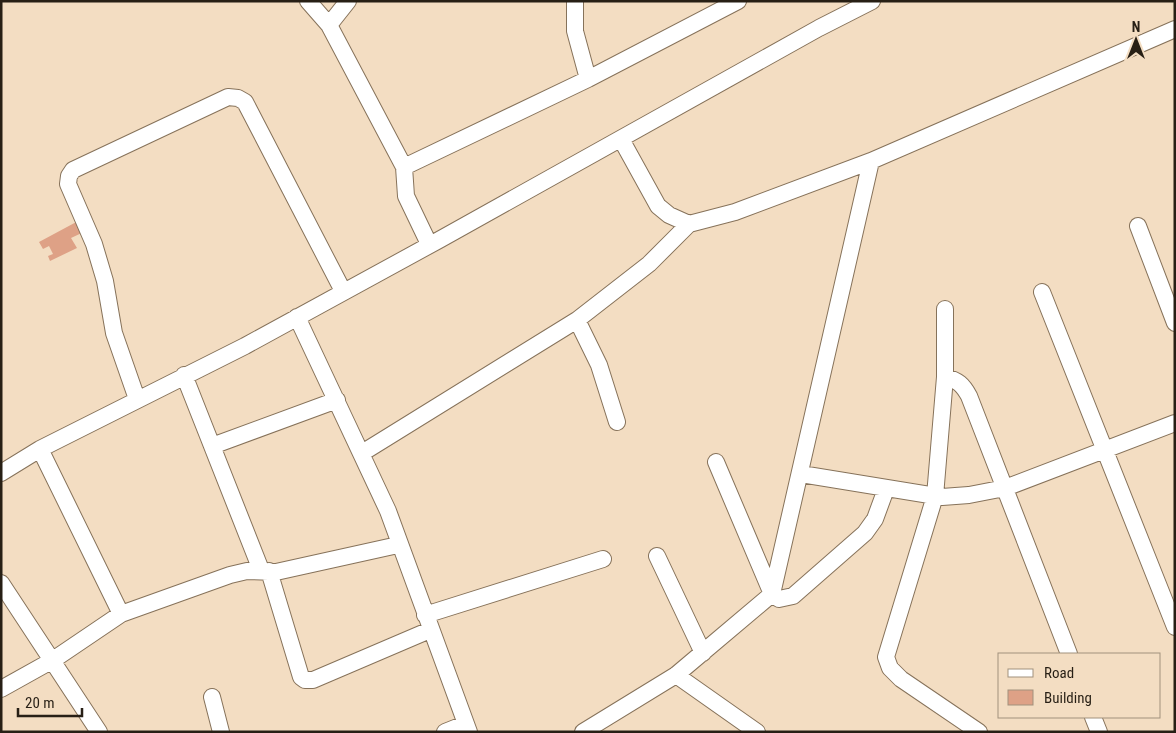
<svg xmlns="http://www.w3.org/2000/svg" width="1176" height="733" viewBox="0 0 1176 733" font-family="'Roboto Condensed',sans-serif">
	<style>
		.building { fill: #dea186 }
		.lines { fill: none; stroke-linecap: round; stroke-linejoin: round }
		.street-casing { stroke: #86725a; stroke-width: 18 }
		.street { stroke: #fff; stroke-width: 16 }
	</style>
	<rect width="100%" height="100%" fill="#f3ddc2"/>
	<path class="building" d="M80,220L86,231L71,238L77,248L50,261L48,256L53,254L49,246L43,249L39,242Z"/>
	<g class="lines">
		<defs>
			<path id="street" d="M308,1L329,25L404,167L406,196L429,244
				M575,1V31L588,79
				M329,25L348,1
				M621,139L658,206L669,215L689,224L735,212L871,161
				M404,167L588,79L738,1
				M1138,226L1175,323
				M1042,292L1175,627
				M945,309V377L935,496L886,657L890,668L901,679L979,732
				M297,317L388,511L469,732
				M577,320L599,365L617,422
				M184,375L261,570
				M945,377C958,380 963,385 969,396L1069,654
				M137,399L114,333L105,281L94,244L68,184L69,176L73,170L228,97L238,98L245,102L343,291
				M212,446L337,400
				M40,449L121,614
				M362,453L577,320L649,264L689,224
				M716,462L772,594L779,599L793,596L865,533L875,519L886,489
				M1,473L40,449L245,346L439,240L819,28L872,1
				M801,474L942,497L969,495L1005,488L1175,423
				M657,556L703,653
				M269,571L301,677L305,680H313L430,630
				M1,583L99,732
				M425,615L603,559
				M676,675L757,732
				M1,689L53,660L121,614L230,575L247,571L276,572L398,545
				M212,697L221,732
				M1093,717L1099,732
				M445,732L465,724
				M583,732L676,675L772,594L871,161L1175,29"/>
		</defs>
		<use href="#street" class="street-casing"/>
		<use href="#street" class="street"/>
	</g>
	<rect width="1176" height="733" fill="none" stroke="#271f15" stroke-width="5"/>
	<rect x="998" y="653" width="162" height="65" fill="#f3ddc2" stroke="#a1917d"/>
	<rect x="1008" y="669" width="25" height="8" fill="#ffffff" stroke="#a1917d"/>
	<text x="1044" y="678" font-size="15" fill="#271f15">Road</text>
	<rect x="1008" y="690" width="25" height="15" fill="#dea186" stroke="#a1917d"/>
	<text x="1044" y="703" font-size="15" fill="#271f15">Building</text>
	<g transform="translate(1136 40)" stroke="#f3ddc2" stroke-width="4" paint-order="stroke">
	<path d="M0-4L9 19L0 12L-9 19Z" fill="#271f15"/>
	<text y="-8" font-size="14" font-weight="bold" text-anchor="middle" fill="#271f15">N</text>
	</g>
	<path d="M18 708v8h64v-8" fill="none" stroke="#271f15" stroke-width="2.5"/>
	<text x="25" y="708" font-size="15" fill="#271f15" stroke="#f3ddc2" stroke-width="4" paint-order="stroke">20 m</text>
</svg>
